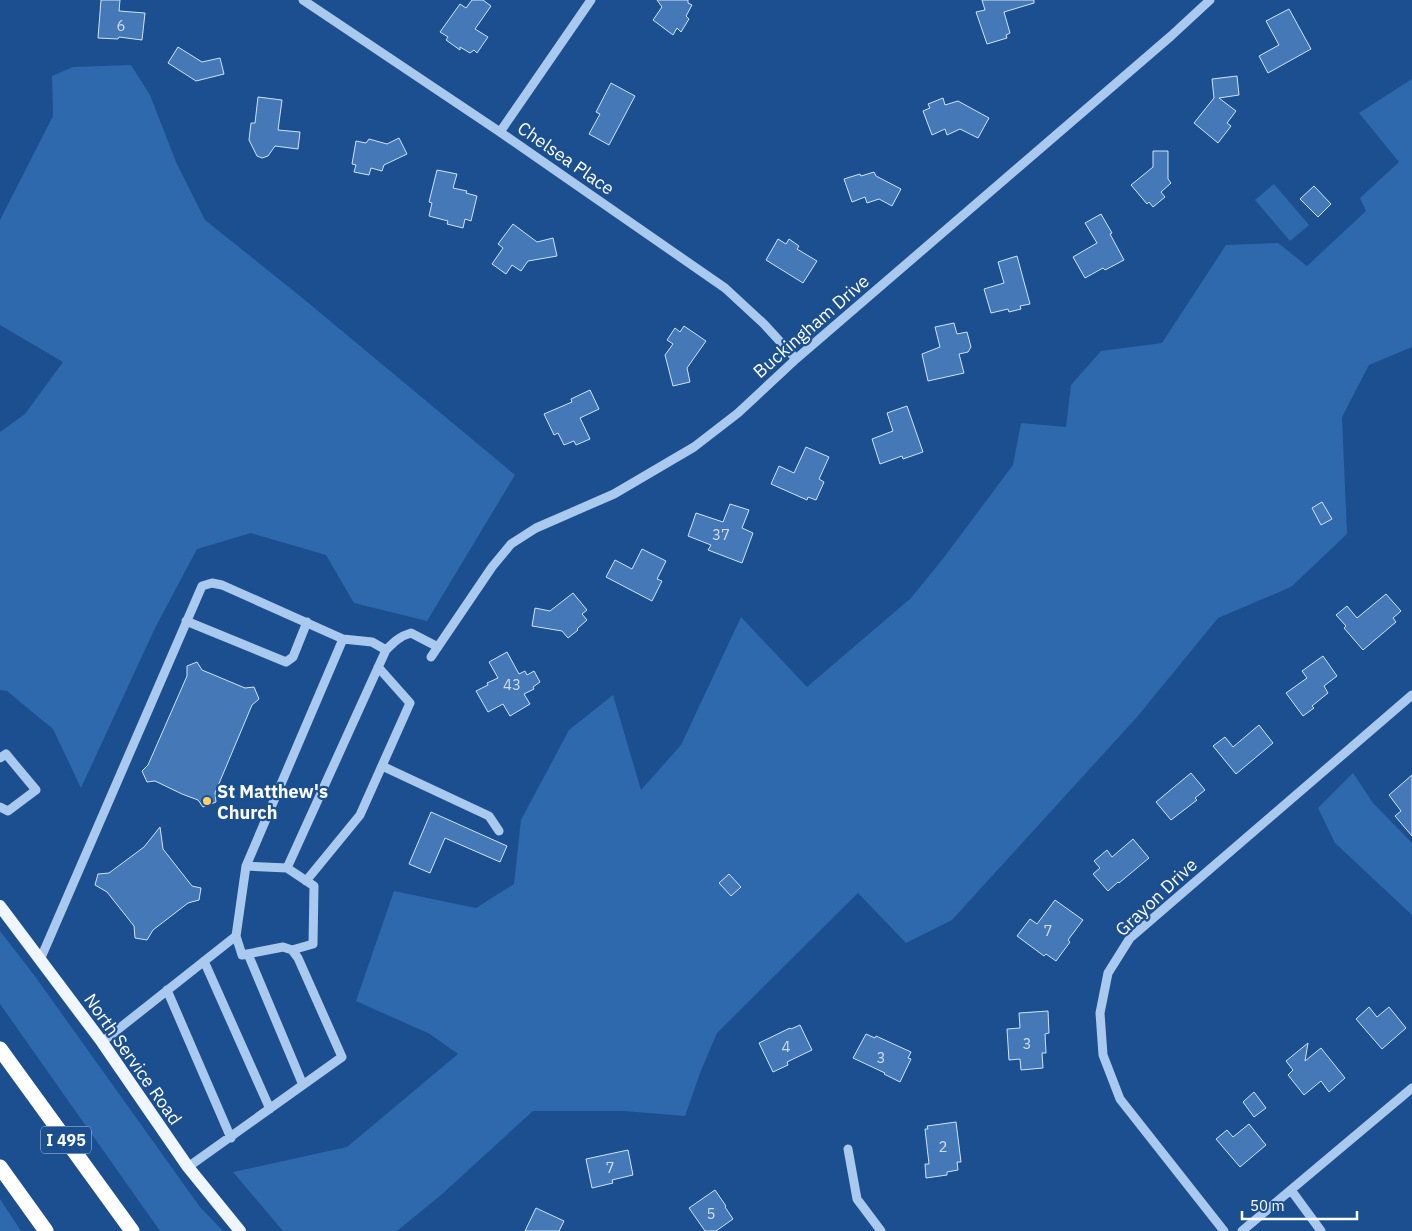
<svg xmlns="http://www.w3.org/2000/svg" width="1412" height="1231" viewBox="0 0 1412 1231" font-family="'IBM Plex Sans',sans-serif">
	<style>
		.green { fill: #2e69ad }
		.building { fill: #4478b7; stroke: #cfe3fa }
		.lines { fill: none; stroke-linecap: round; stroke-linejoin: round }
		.minor { stroke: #a9c9ee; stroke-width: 9 }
		.major { stroke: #f0f6ff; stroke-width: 12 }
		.highway { stroke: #fff; stroke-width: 15 }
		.poi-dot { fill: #ffd166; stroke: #1b4f8f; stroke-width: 2 }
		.labels { text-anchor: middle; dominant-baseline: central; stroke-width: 4.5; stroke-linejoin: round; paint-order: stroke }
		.number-label { font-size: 15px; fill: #d0dded }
		.shield { fill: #1b4f8f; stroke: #bbcadd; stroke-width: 1 }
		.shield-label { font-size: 16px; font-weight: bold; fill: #fff }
		.street-label { font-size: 18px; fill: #fff; stroke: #1b4f8f }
		.poi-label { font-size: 18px; font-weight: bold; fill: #fff; stroke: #1b4f8f; text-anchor: start }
	</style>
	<rect width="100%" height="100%" fill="#1b4f8f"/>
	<path class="green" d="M131,65L150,95L176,162L205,220L300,296L515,475L427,621L354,603L326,555L251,533L197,549L155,628L81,788L53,729L7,691L0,690V432L25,414L63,362L0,325V220L53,116L52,76L73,67Z
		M1412,79V347L1369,365L1342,417L1347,534L1291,587L1218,618L1137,717L952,920L906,943L858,893L717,1033L700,1073L685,1116L624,1111H533L441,1195L397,1231H283L233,1172L347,1147L458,1054L430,1034L356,1001L394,891L476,908L514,884L521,820L569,730L613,695L641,790L681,745L741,617L807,687L911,598L942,560L1013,465L1021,423L1066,427L1071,385L1101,351L1162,343L1226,245L1278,243L1307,266L1366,211L1360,198L1399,162L1359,113Z
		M1274,184L1309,225L1290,241L1255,200Z
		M1353,773L1373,803L1412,843V915L1335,843L1318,808Z
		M0,931L34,975L200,1207L223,1231H160L0,1004Z
		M0,1199L21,1231H0Z"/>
	<path class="building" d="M101,0H120L119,11L145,13L142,40L119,37L118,39L98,38Z
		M472,0H483L491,6L475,29L488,37L477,53L474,50L470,53L460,47V50L446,40L448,37L440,32L460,4L466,8Z
		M657,0H688V3L692,5L686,16L689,19L681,32L677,28L673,35L653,20L662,7Z
		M982,0H1034V3L1004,12L1010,33L1006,35L1007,38L987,44L976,12L985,10Z
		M1289,9L1311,49L1268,73L1259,56L1279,45L1266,21Z
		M178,47L202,62L220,58L224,74L196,81L168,63Z
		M1237,76L1239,95L1219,98L1236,111L1227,123L1231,126L1218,143L1194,123L1214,98L1212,79Z
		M611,83L635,96L609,145L589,134L600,114L596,112Z
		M258,97L282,100L278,130L300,132L298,149L275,146L268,156L262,158L257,156L249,140L251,123H255Z
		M943,98L945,105L958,101L989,118L978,138L960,129L947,135L945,129L932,135L923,111L930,108L928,104Z
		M399,138L407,154L384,165L382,171L371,168L369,175L354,172L356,165L352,164L356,141L366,143L369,139L387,144Z
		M1153,151H1168V179L1171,183L1161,192L1165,197L1153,207L1149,202L1147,204L1131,185L1153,167Z
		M437,170L457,174L453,188L467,191L466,193L477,196L471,221L465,219L463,228L447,224L448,221L429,216L432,203L429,202Z
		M874,172L876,176L901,189L892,206L879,199L867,203L865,197L852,202L844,179L860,174L861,176Z
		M1314,186L1331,204L1318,217L1300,199Z
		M1101,214L1112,233L1110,234L1124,260L1105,270L1103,268L1085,278L1073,257L1097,243L1085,223Z
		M513,224L537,242L553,238L557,256L528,261L521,271L512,265L506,274L492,264L503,248L498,244Z
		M778,239L786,244L789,239L799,246L797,249L817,261L803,283L766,260Z
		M1017,256L1030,304L1020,306L1021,309L1009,312L1008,309L991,313L984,289L1004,283L998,262Z
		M954,323L957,334L967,332L971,347L968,352L959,354L964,373L928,381L922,354L940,347L935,327Z
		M684,326L706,341L687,368L690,382L673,386L665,355L673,344L667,340L675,328L680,332Z
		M590,390L599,409L580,418L590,439L576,445L574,441L564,445L558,433L554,435L544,414L572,402L571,399Z
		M907,406L923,452L903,459L902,456L880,464L872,439L893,431L887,413Z
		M806,447L829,457L819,479L824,482L816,500L808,497L807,500L771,484L779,466L794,473Z
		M1322,502L1332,519L1321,525L1312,508Z
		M730,504L749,510L742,528L753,533L742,563L708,550L711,545L688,536L696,513L723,522Z
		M642,549L666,561L657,579L662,581L652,601L606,577L615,560L632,569Z
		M573,593L587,610L582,614L587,620L577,629L578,630L568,638L562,631L532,626L535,608L550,611Z
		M1386,594L1401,611L1393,618L1396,622L1363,650L1344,628L1346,626L1336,615L1347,606L1357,618Z
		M507,652L519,674L525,671L527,675L534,671L540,682L533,687L534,689L524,694L530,704L510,716L503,704L488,712L476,691L488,685L487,683L498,678L489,662Z
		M1323,656L1337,676L1324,686L1328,693L1312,706L1314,708L1303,716L1286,693L1307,678L1302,671Z
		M197,662L202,670L245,688L254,687L259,699L252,705L215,793L216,802L203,807L198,800L182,794L155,781L147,782L142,771L148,765L187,676V666Z
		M1259,725L1273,743L1236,774L1213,746L1225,737L1233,747Z
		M1191,773L1205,790L1195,798L1197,800L1171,820L1156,802Z
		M1412,775V836L1395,816L1401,811L1389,795Z
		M431,812L507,846L500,862L445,838L430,873L409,864Z
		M160,827L163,849L192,886L201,888L199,900L188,903L153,930L147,940L135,938L134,926L107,892L95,885L98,874L109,873L144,847Z
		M1133,839L1149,858L1119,883L1118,882L1108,891L1093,874L1100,868L1094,861L1107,850L1112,857Z
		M729,874L741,887L731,896L719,883Z
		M1055,900L1083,920L1068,940L1070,942L1056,961L1046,954L1044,956L1017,936L1030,919L1037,924Z
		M1369,1007L1377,1017L1389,1007L1406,1028L1382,1049L1356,1019Z
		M1048,1011L1049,1033L1045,1034L1046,1053H1042L1043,1068L1021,1070L1020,1059L1009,1060L1007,1029L1020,1028L1019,1013Z
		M800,1025L812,1050L787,1062L788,1065L773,1072L759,1043L790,1028L791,1029Z
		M866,1034L875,1038L876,1036L911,1052L908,1058L911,1059L900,1082L884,1074L885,1073L853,1058Z
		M1308,1043L1305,1061L1321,1048L1345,1078L1329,1092L1321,1081L1304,1095L1288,1075L1293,1070L1286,1061Z
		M1254,1092L1266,1108L1254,1117L1243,1102Z
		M956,1122L961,1162H957L958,1170L947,1172V1175L926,1178L925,1164H929L925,1129H928L927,1126Z
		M1249,1124L1266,1145L1240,1167L1216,1139L1227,1130L1233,1137Z
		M628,1150L633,1175L612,1180L613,1183L592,1188L586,1159Z
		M715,1190L726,1206L725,1207L733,1219L716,1231H705L689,1208Z
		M536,1208L564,1221L559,1231H525Z"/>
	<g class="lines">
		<path class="minor" d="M303,0L500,132L725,288L764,324L796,359
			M500,132L591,0
			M186,621L286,662L293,657L307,622
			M386,650C394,642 400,636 411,633L438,647
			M431,657L492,567L511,544L536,528L614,494L694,447L738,413L796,359L1171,36L1210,0
			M0,758L6,754L36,790L8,811L0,807
			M382,766L489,816L499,831
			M246,866L287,868
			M306,881L360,815L410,703L378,667
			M292,950L313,944L314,886L287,868L386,650L372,642L343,639
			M248,954L303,1085
			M40,960L202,586L212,583L222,585L343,639L246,866L236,936L242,955L283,947L292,950L298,958L342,1057L188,1167
			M204,961L270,1109
			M167,990L231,1138
			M102,1042L236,936
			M848,1149L857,1199L881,1231
			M1291,1190L1321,1231
			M1224,1231L1120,1099L1103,1055L1100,1013L1108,973L1130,938L1412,695
			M1242,1231L1412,1088"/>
		<path class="major" d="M0,906L102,1042L188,1167L240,1231"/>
		<path class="highway" d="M0,1049L132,1231
			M0,1167L46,1231"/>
	</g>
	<circle class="poi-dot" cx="207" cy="801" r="5"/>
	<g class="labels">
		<g class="number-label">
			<text x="121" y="25">6</text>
			<text x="721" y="534">37</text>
			<text x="512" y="684">43</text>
			<text x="1048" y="930">7</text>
			<text x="1027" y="1043">3</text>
			<text x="786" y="1046">4</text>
			<text x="881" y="1057">3</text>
			<text x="943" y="1146">2</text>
			<text x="610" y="1167">7</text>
			<text x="711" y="1213">5</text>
		</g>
		<rect class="shield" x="41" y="1126.5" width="50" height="27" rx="4"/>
		<g class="shield-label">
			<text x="66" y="1140">I 495</text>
		</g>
		<g class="street-label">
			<text transform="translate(566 158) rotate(35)">Chelsea Place</text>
			<text transform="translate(811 326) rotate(-41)">Buckingham Drive</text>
			<text transform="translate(1156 897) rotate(-43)">Grayon Drive</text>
			<text transform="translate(133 1059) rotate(55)">North Service Road</text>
		</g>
		<g class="poi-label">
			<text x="217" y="791">St Matthew's<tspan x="217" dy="21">Church</tspan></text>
		</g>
	</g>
	<path d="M1242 1211v8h115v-8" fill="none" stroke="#ffffff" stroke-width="2.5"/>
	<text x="1250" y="1211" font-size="15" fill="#ffffff" stroke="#1b4f8f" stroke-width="4" paint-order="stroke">50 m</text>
</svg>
